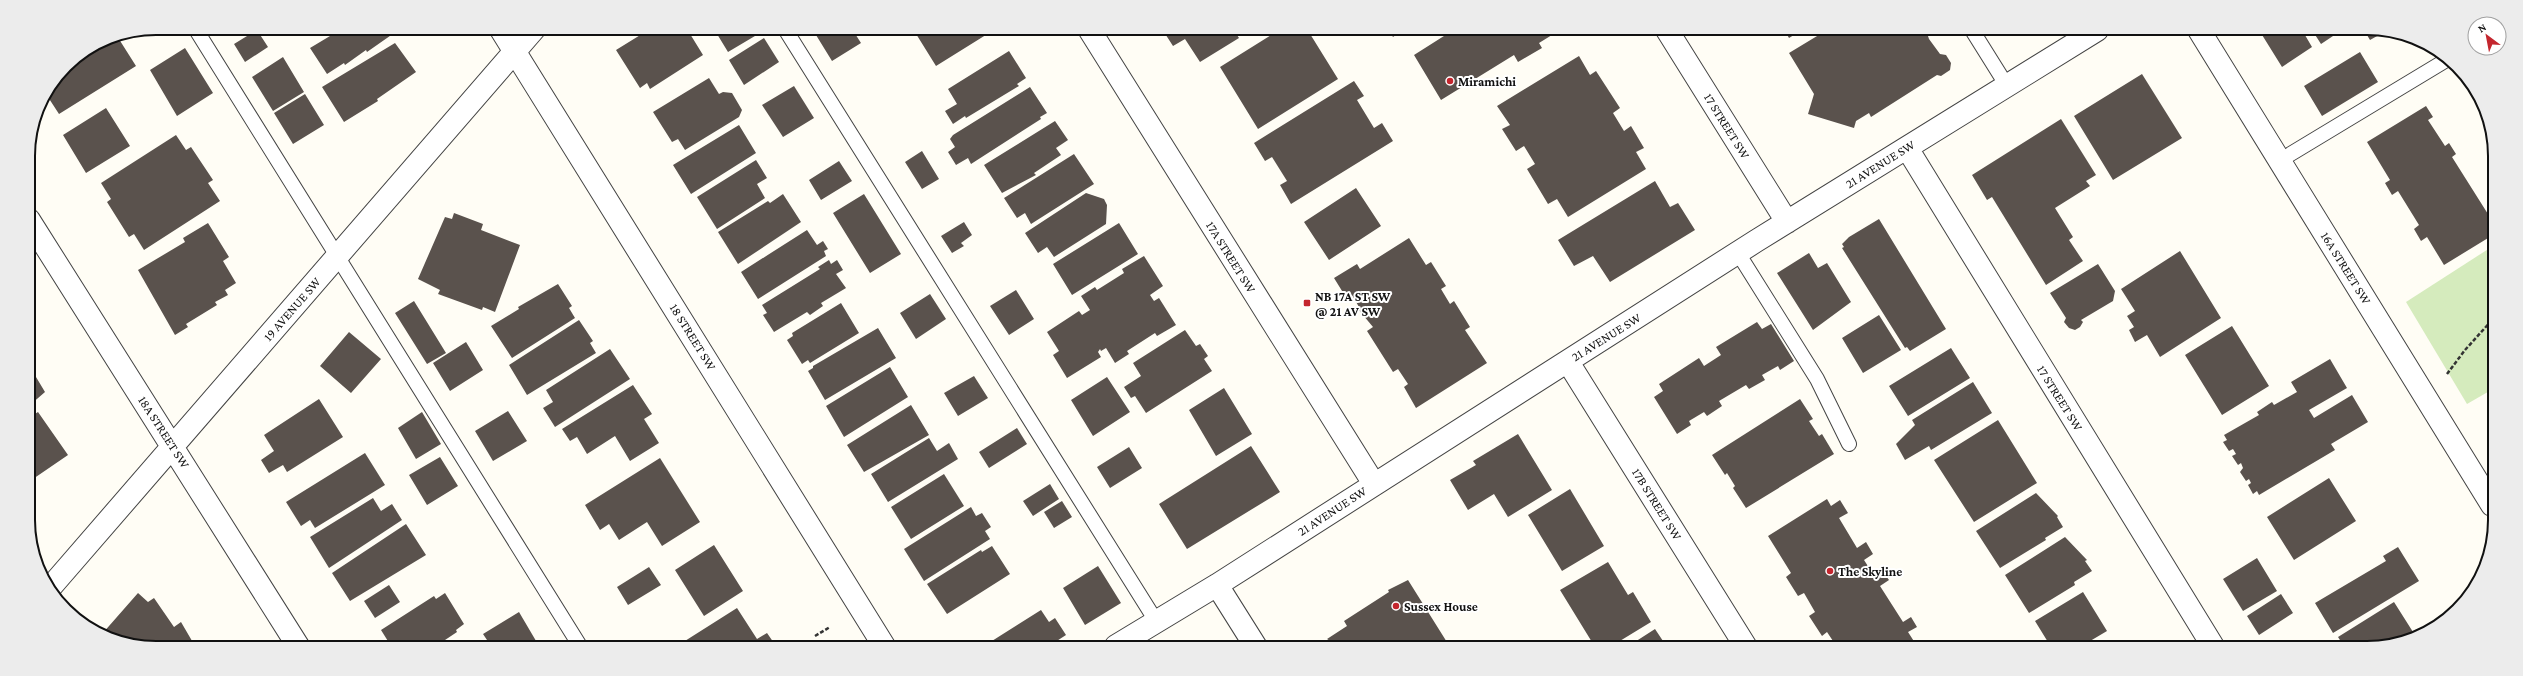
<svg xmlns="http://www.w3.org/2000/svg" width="2523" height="676" viewBox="0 0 2523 676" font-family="'Crimson Pro',serif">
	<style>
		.green { fill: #d5ebbd }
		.building { fill: #5a524d }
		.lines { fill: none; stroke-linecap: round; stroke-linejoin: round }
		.service-casing { stroke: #444; stroke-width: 16 }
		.minor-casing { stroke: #444; stroke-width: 24 }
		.path { stroke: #333; stroke-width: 2.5; stroke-dasharray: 4 2; stroke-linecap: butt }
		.service { stroke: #fff; stroke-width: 14 }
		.minor { stroke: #fff; stroke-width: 22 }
		.poi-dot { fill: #c4262e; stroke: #fff; stroke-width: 1.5 }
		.labels { text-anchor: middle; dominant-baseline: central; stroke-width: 4; stroke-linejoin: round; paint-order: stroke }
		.poi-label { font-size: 13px; font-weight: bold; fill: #111; stroke: #fff; text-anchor: start }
		.street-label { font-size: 13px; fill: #111; stroke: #fff }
		.rim { fill: none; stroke: #111; stroke-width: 2 }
	</style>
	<rect width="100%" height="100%" fill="#fffdf5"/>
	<path class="green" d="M2493,246V389L2467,404L2406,302Z"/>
	<path class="building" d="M305,28H324L310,36Z
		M335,28H396L397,31L367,52L366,50L345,65L344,63L327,74L310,48L330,36L328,33Z
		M650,29H687L703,55L650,89L647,83L640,88L616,50Z
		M714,29H757L760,33L728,52Z
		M827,29H852L861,43L832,61L816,35Z
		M913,29H986L989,33L936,66Z
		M1162,29H1233L1239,38L1200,62L1185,39L1173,46Z
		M1281,29H1307L1338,79L1258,129L1220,67Z
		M1388,29H1404L1393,37Z
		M1455,29L1560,30L1539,43L1542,48L1518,62L1514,55L1441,100L1414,55Z
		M257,30L268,47L245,62L234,44Z
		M1774,30H1802L1789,38L1785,31L1777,36Z
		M1827,30H1926L1929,39L1940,54L1946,55L1951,63L1950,70L1941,76L1937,75L1871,117L1869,113L1856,121L1854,128L1808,114L1814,94L1789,53Z
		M2259,30H2302L2312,47L2282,67Z
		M2312,30H2342L2321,44Z
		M2364,30H2377L2386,31L2370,40Z
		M117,36L136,66L59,114L46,94L66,65L107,38Z
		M764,38L779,62L744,85L729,60Z
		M395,43L416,72L377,99L378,101L344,122L322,87Z
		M185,48L213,93L177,116L150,70Z
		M1009,51L1026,78L1017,84L1019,86L966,118L965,116L953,124L945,111L957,104L948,89Z
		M2360,52L2378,82L2322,116L2304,86Z
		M1579,56L1590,75L1596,71L1620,108L1613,113L1624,131L1631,126L1644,148L1636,152L1646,169L1568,217L1557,199L1548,204L1527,169L1535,164L1524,146L1516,151L1502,129L1510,125L1497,106Z
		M283,57L304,92L273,111L252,77Z
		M2142,74L2182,138L2113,180L2074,116Z
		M709,78L719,94L723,92L732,93L742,110L739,117L685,150L678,139L672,142L653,112Z
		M1354,81L1364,96L1357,100L1374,128L1382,123L1393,141L1291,204L1280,185L1287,181L1272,157L1265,161L1254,143Z
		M794,86L814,118L783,137L762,105Z
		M1030,87L1047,113L1040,117L1041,119L971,164L968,158L956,165L948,152L955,147L950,139L953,135Z
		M305,94L324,125L293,144L274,113Z
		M2426,106L2433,117L2428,120L2445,146L2449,143L2456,154L2452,157L2493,222V235L2444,265L2427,237L2421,241L2414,229L2419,225L2398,191L2392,195L2385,183L2390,180L2367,142Z
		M106,108L130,146L86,173L63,135Z
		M2061,119L2096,175L2086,181L2090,186L2055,208L2073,237L2069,240L2083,261L2046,285L1992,197L1987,200L1972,175Z
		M1055,121L1068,140L1056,148L1061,155L1034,173L1036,175L1002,193L984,165Z
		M739,125L756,153L691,194L673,165Z
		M176,135L186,150L191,147L213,180L208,183L220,201L144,250L134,234L129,237L107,202L111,199L101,183Z
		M922,151L939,179L922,189L905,162Z
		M1074,154L1094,184L1031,224L1025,213L1017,218L1004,198Z
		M756,160L767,178L757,184L765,198L717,229L697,197Z
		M839,161L852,181L821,200L809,180Z
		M1655,181L1670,207L1678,203L1695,230L1610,282L1593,256L1574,266L1558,240Z
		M1356,188L1381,226L1329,260L1304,222Z
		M1086,193L1104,199L1107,205L1106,224L1054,257L1047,247L1038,253L1025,233Z
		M783,194L801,222L738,264L718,232L768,201L770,203Z
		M864,194L901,254L870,273L833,213Z
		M454,213L483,224L481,230L520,245L495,312L483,307L482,310L438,294L440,290L418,279L445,217L452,219Z
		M1879,219L1946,329L1910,351L1907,347L1905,348L1842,248L1844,247L1842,244L1849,237Z
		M964,222L972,235L961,243L964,246L952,253L941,236Z
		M208,223L229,257L223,261L236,283L225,290L228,295L215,302L217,305L186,324L188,327L175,335L138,270L185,242L183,238Z
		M1119,223L1138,254L1072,295L1053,264Z
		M807,230L817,245L823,241L828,249L824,251L826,256L758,299L741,272Z
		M1409,238L1426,265L1431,262L1446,286L1441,289L1450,304L1454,301L1470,327L1465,330L1487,363L1416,408L1404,387L1408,384L1398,369L1393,372L1367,331L1373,327L1358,309L1359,307L1352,295L1347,299L1334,278L1357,264L1360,269Z
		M2180,251L2221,318L2160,357L2147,335L2135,342L2129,330L2134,327L2127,316L2135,311L2121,289Z
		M1809,253L1818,268L1827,263L1851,302L1813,330L1777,273Z
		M1144,256L1163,286L1150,295L1154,301L1159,298L1176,325L1157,336L1155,333L1127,351L1129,354L1115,363L1106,348L1101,351L1100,349L1098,352L1101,357L1067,378L1053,355L1059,351L1047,332L1079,311L1082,315L1090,310L1081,296L1095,287L1097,290L1124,273L1122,269Z
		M829,260L831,264L837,260L843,270L836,274L846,288L821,303L823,306L810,315L807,312L774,332L763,315L767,313L762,305L820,269L818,267Z
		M2098,264L2115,291L2113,301L2081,320L2083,322L2080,327L2075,330L2069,328L2064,322L2066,318L2050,293Z
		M558,284L572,306L569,308L575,318L512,358L491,326L519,309L518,307Z
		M1016,290L1034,319L1009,335L990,306Z
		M930,294L946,319L916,339L900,313Z
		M414,301L446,353L427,364L395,313Z
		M841,303L859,333L810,363L808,360L802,364L787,340L793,336L792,333Z
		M1879,315L1901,350L1863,373L1842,338Z
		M579,320L593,341L590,343L596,353L527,395L509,365Z
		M1757,322L1762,329L1771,324L1794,361L1780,370L1778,366L1762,375L1765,380L1749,389L1746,385L1719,401L1722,406L1707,416L1704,412L1689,421L1691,425L1677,434L1654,397L1663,391L1659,384L1699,358L1704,366L1721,355L1716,347Z
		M2232,326L2269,386L2222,415L2185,355Z
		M878,328L896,358L825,400L808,371L813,368V366Z
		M1185,330L1196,346L1200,344L1208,356L1204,359L1212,371L1146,413L1135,396L1131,398L1124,387L1141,376L1133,363Z
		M349,332L381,359L351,393L320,366Z
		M466,342L483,370L450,391L433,363Z
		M1951,348L1970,378L1908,416L1889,386Z
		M610,349L630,379L555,427L543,408L553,402L546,390Z
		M2330,359L2347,388L2309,410L2314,418L2352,395L2368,422L2331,444L2335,450L2259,495L2257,491L2253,494L2248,485L2251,483L2249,479L2246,481L2240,472L2243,468L2241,463L2238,465L2232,456L2236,454L2233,449L2229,451L2223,442L2227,440L2224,435L2259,415L2257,412L2272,402L2274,405L2297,392L2291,382Z
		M30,367L45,392L30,405Z
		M890,367L908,397L844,437L826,406Z
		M974,376L988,398L958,416L944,393Z
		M1107,377L1130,412L1093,436L1071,400Z
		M1973,382L1992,413L1931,450L1929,446L1905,460L1896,444L1915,425L1912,420Z
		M633,385L652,414L644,419L659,443L630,461L615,436L587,454L577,437L570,441L562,429Z
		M1224,388L1252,434L1216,456L1189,410Z
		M319,399L343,437L287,472L283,465L269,473L261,460L274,451L264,435Z
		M1800,399L1813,419L1809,421L1819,436L1822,434L1834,454L1746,508L1733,488L1735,486L1727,473L1725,475L1712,455Z
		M911,405L929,435L864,472L847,445Z
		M508,411L527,441L493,461L475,431Z
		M38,412L68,455L30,481V417Z
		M422,412L441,444L416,459L398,428Z
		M1998,420L2037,483L1974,522L1934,460Z
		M1017,428L1027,444L989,468L979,452Z
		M1518,434L1552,490L1508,517L1494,494L1468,510L1450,480L1476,465L1473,461Z
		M929,438L937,451L949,443L958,459L888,502L871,474Z
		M1251,446L1280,492L1187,549L1159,504Z
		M1129,447L1142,468L1110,488L1097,467Z
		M365,453L385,485L315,528L310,520L301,526L286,502Z
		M440,457L458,486L427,505L409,475Z
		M660,458L700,522L662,546L647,522L619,540L609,524L600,530L585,505Z
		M944,474L964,506L911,539L891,507Z
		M2329,478L2356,521L2294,560L2267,517Z
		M1050,484L1059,499L1033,516L1023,501Z
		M1570,489L1604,546L1562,571L1528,515Z
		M2036,493L2058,516L2057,517L2063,527L2045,538L2046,540L2000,568L1976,531Z
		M373,498L381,511L392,504L402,520L329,568L310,537Z
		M1827,499L1831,506L1840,500L1848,513L1839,518L1857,548L1866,542L1873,554L1864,560L1873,574L1881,569L1889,580L1880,586L1903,622L1911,617L1917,627L1908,632L1917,646L1915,647H1837L1827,632L1822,636L1809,616L1815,612L1804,593L1798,596L1786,577L1791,573L1768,536Z
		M1062,501L1072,517L1054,528L1044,512Z
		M971,507L976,516L982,513L991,527L985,531L990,539L924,581L904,549Z
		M406,524L426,555L350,601L332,573Z
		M2065,537L2087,560L2085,561L2092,571L2074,582L2075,585L2029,613L2005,575Z
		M714,545L743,591L704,616L675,570Z
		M992,546L1010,574L947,614L927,584L981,550L982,552Z
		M2398,547L2419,581L2333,633L2315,603L2386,561L2383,556Z
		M2257,558L2277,591L2243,611L2223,579Z
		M1608,562L1628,595L1633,592L1651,622L1610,647H1595L1560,590Z
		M1098,566L1121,603L1085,625L1063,588Z
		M649,567L661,585L628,605L617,587Z
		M1408,580L1450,647H1328L1326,643L1330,641L1327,639L1347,626L1344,621L1389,592L1388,590Z
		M389,585L400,602L375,618L364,601Z
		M2083,592L2107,631L2080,647H2051L2035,621Z
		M138,593L148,602L154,598L174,627L181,622L195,646L131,645L102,634Z
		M445,593L464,624L456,630L457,632L436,646H391L381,630L434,596L436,599Z
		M2281,594L2293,613L2259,635L2247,616Z
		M2394,602L2413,632L2395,643L2375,648H2345L2338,637Z
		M737,608L757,639L767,633L776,646H677Z
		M1041,610L1049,622L1055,618L1066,635L1049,646H984Z
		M519,612L539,646H491L483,634Z
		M1655,629L1667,647H1627Z"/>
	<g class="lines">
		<defs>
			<path id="service" d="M195,28L580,646
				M785,29L1156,621
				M1972,30L2007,86
				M2279,161L2448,59
				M1738,253L1817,379L1849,444"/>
			<path id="minor" d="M500,28L884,646
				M1089,29L1374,484
				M1667,30L1787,222
				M2199,30L2492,505
				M1907,148L2214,648
				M29,220L298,646
				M1568,362L1746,647
				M1217,585L1256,647
				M49,589L535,28
				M1116,646L1217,585L1756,241L2097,30"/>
		</defs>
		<use href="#service" class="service-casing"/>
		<use href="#minor" class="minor-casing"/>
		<path class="path" d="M2447,374L2465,350L2493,319
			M815,636L830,627
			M1078,646L1087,641"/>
		<use href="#service" class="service"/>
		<use href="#minor" class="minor"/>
	</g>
	<g class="poi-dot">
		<circle cx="1450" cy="81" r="4"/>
		<rect x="1303" y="299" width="8" height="8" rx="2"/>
		<circle cx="1830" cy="571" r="4"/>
		<circle cx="1396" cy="606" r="4"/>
	</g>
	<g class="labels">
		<g class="poi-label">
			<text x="1458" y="81">Miramichi</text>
			<text x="1315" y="296">NB 17A ST SW<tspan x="1315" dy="15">@ 21 AV SW</tspan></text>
			<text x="1838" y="571">The Skyline</text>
			<text x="1404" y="606">Sussex House</text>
		</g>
		<g class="street-label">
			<text transform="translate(1727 126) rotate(58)">17 STREET SW</text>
			<text transform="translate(1880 164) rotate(-32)">21 AVENUE SW</text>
			<text transform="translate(1231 257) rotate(58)">17A STREET SW</text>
			<text transform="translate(2346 268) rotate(58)">16A STREET SW</text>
			<text transform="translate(292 309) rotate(-49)">19 AVENUE SW</text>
			<text transform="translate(693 337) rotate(58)">18 STREET SW</text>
			<text transform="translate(1606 337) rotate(-32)">21 AVENUE SW</text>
			<text transform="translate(2060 398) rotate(58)">17 STREET SW</text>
			<text transform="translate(164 432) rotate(57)">18A STREET SW</text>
			<text transform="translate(1657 504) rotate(58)">17B STREET SW</text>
			<text transform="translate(1332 511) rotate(-33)">21 AVENUE SW</text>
		</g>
	</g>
	<path d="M0 0H2523V676H0ZM156 35H2367A121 121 0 0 1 2488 156V520A121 121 0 0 1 2367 641H156A121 121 0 0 1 35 520V156A121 121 0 0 1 156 35Z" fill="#ececec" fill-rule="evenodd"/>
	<path class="rim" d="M156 35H2367A121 121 0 0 1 2488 156V520A121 121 0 0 1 2367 641H156A121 121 0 0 1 35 520V156A121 121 0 0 1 156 35Z"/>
	<g transform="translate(2487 36) rotate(328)"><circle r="19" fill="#ffffff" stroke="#a0a0a0"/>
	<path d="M0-3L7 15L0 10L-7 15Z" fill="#c4262e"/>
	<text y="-6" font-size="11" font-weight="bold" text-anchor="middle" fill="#111111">N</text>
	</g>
</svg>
